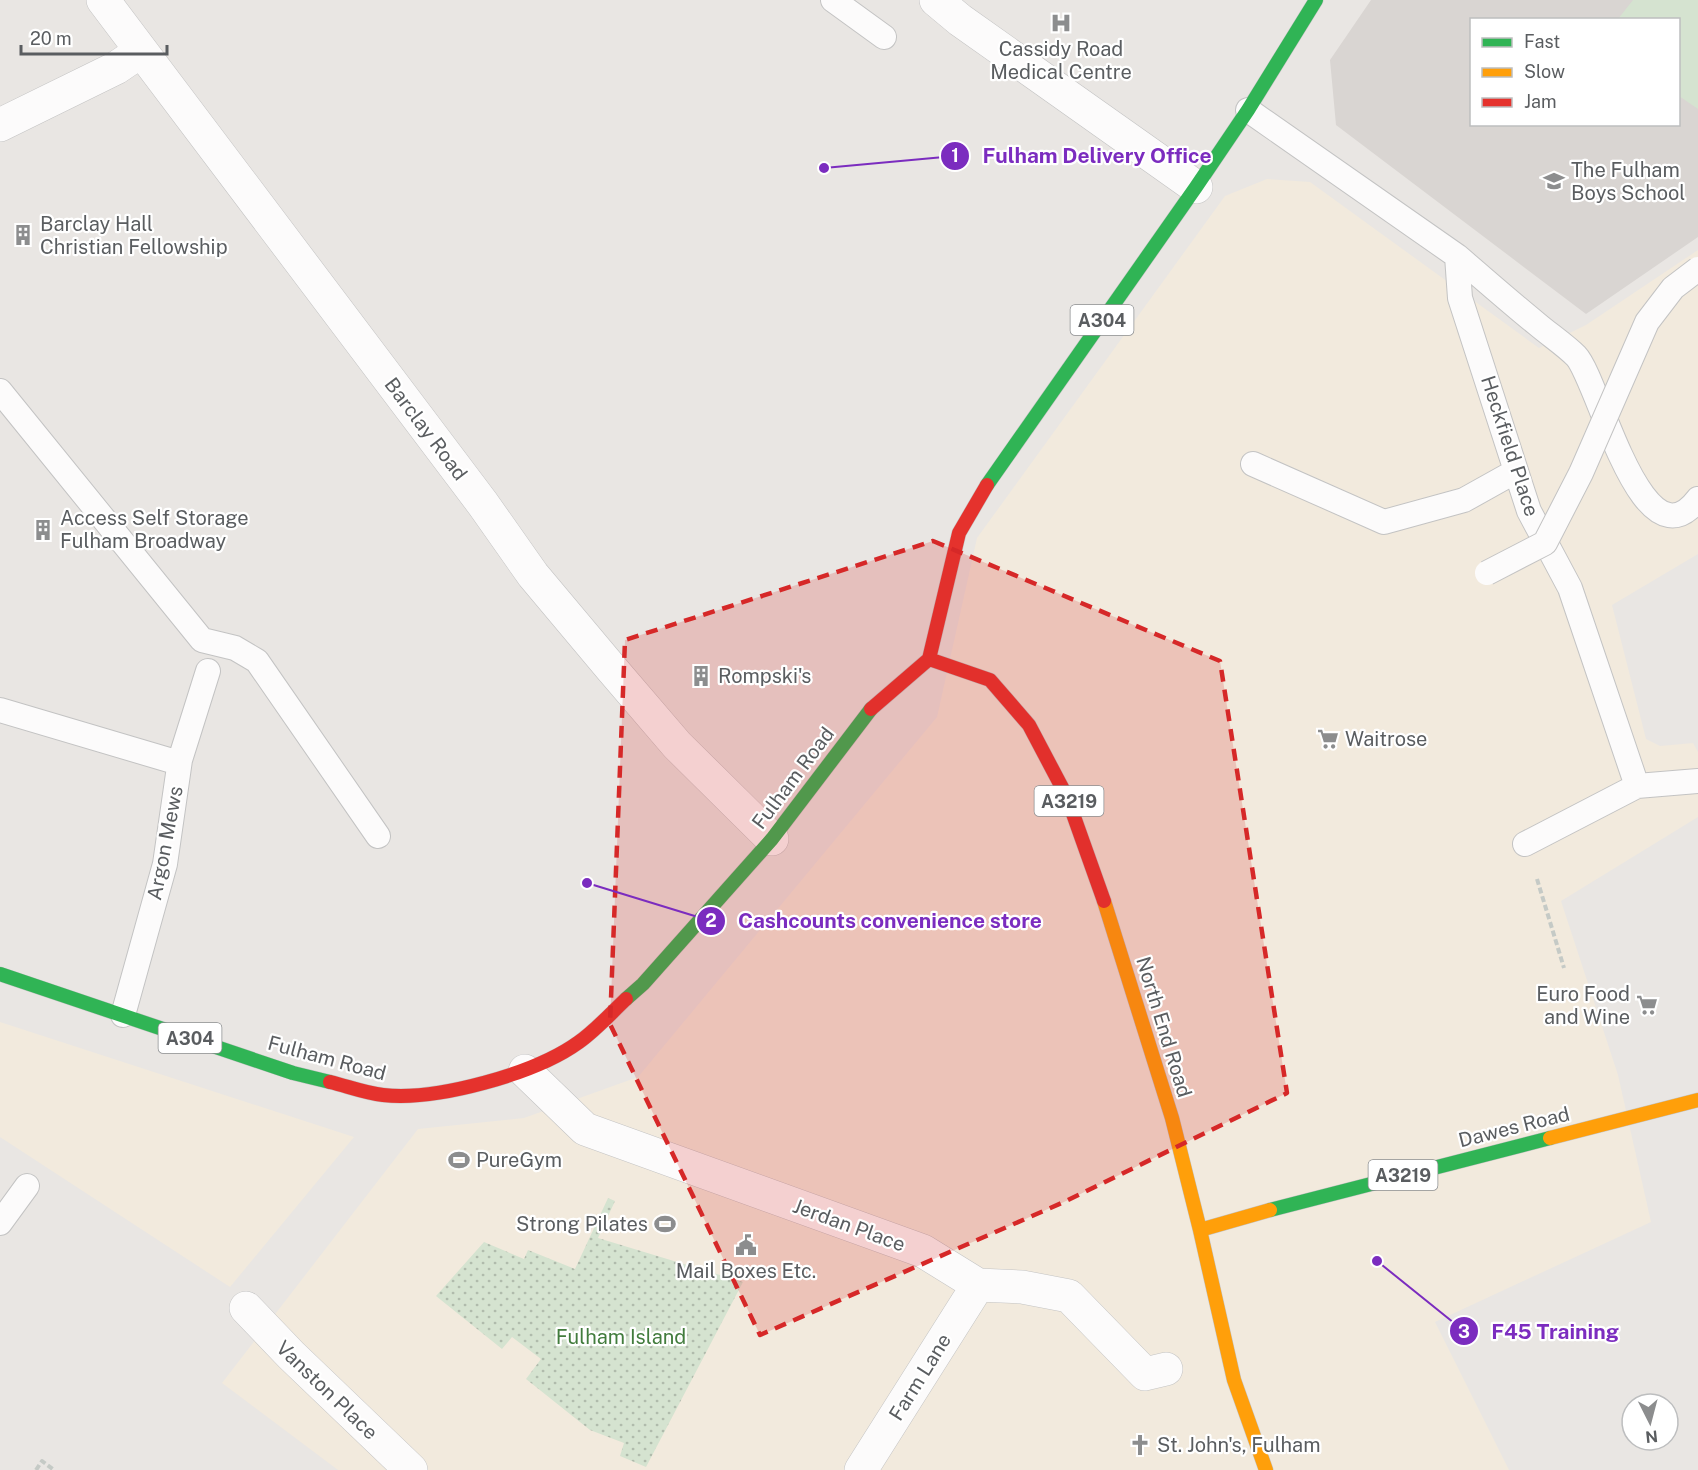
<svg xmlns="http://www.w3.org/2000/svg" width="1698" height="1470" viewBox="0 0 1698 1470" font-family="'Public Sans',sans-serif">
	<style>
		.commercial { fill: #f2eadd }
		.education { fill: #d9d5d2; fill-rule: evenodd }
		.grass { fill: #d5e3d0 }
		.garden { fill: url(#garden-dots) }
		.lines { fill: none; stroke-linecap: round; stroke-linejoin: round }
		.lane-casing { stroke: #c3c3c3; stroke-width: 26 }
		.street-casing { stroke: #c3c3c3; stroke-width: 34 }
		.fast-casing { stroke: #c3c3c3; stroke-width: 15 }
		.slow-casing { stroke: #c3c3c3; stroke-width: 15 }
		.jam-casing { stroke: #c3c3c3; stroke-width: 15 }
		.path { stroke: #c5cac6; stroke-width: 4; stroke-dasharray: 6 3; stroke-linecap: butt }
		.lane { stroke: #fcfbfb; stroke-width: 24 }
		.street { stroke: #fcfbfb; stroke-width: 33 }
		.fast { stroke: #30b455; stroke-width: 14 }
		.slow { stroke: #ff9f0a; stroke-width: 14 }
		.jam { stroke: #e5322d; stroke-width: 14 }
		.lane-bridge-casing { stroke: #c3c3c3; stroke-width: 26; stroke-linecap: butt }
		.lane-bridge { stroke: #fcfbfb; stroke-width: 24 }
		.marked { fill: #d62828; fill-opacity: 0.2; stroke: #d62828; stroke-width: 4.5; stroke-dasharray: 12 8; stroke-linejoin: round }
		.labels { text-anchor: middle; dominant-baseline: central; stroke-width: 4.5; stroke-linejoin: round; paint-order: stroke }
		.shield { fill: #fff; stroke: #8c8e90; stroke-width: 1.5 }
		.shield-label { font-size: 18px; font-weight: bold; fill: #5a5d60 }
		.poi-label { font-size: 20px; fill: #5a5d60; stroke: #fff; text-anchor: start }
		.street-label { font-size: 20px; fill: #5a5d60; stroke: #fff }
		.park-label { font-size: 20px; fill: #427c3d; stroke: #fff }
		.leader { fill: none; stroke: #7b2cbf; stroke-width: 2 }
		.callout-dot { fill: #7b2cbf; stroke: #fff; stroke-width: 2 }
		.mark-label { font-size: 18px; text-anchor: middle; font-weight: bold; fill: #fff }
		.callout-label { font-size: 21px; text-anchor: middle; font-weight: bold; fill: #7b2cbf; stroke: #fff; stroke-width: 4.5; stroke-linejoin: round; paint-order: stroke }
	</style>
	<defs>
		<pattern id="garden-dots" width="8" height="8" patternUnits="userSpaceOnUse" patternTransform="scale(1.5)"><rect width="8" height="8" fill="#d5e3d0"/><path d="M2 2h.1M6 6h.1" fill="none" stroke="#b0bbac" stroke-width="1.8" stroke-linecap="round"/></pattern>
	</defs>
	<rect width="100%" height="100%" fill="#e9e6e3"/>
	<path class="commercial" d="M1267,179L1310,182L1539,348L1586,325L1698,250V554L1612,605L1646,739L1660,746L1693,743L1698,752V817L1561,901L1618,1075L1651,1222L1435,1322L1509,1470H338L222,1383L418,1129L524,1118L638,1077L937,717L977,538L1225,196Z
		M0,1022L354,1137L230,1287L0,1137Z"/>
	<path class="education" d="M1371,0H1698V237L1586,314L1336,125L1330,60ZM1472,20H1678V124H1472Z"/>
	<path class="grass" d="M1633,0H1698V109L1679,96L1678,20L1618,19Z"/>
	<path class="garden" d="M608,1198L615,1201L598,1238L743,1282L646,1467L620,1456L624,1443L590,1430L526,1379L541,1359L512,1337L502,1349L436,1296L484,1242L524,1259L528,1250L575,1269Z"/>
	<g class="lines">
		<defs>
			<path id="lane" d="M833,0L884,37
				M1248,110L1457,256L1460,298L1529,511L1570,588L1637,786L1525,844
				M1457,256C1484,279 1510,302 1537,324C1550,335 1565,345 1576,356C1599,380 1642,572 1698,499
				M0,391L202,640L235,648L257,661L378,836
				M1253,464L1384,522L1464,500L1516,471
				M0,710L179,763
				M1637,786L1698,781
				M123,1015L165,864L180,760L208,671
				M0,1223L27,1186"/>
			<path id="street" d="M103,0L483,504L533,575L611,668L677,745L772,839
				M936,0L960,20L1196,187
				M0,125L116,68L141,51
				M525,1071L585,1129L923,1251L978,1285L1022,1287L1069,1296L1145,1374L1166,1369
				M246,1308L291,1355L411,1470
				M861,1470L978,1285"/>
			<path id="fast" d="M987,485L1196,187L1248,110L1316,0
				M0,974L293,1073L330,1082
				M626,999L643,984L772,839L871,709
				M1270,1210L1550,1138"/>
			<path id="slow" d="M1104,901L1172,1118L1200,1230L1270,1210
				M1550,1138L1698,1100
				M1200,1230L1234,1380L1266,1470"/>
			<path id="jam" d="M929,659L990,680L1029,725L1067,797L1104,901
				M871,709L929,659L959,533L987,485
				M330,1082C347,1086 365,1093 383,1095C436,1101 535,1074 579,1042C596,1030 611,1013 626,999"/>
		</defs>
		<use href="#lane" class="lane-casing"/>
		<use href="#street" class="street-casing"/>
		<use href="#fast" class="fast-casing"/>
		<use href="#slow" class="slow-casing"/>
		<use href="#jam" class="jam-casing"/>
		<path class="path" d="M1537,879L1564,968
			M36,1470L42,1461L54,1470"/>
		<use href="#lane" class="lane"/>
		<use href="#street" class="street"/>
		<use href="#fast" class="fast"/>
		<use href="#slow" class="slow"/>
		<use href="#jam" class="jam"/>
		<defs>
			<path id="lane-bridge" d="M1487,573L1545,543L1581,473L1647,322L1673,288L1698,269"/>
		</defs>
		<use href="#lane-bridge" class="lane-bridge-casing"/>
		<use href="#lane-bridge" class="lane-bridge"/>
	</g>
	<path class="marked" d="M933,541L1220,661L1287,1093L1064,1202L760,1335L610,1024L625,640Z"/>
	<defs>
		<symbol id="hospital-bare" viewBox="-9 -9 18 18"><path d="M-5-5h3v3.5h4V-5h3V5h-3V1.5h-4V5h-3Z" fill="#8c8d8e" stroke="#fff" stroke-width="2.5" paint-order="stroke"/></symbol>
		<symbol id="school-bare" viewBox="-9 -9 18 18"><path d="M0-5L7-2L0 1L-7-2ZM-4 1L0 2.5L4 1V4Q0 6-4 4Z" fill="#8c8d8e" stroke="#fff" stroke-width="2.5" paint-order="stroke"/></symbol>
		<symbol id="building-bare" viewBox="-9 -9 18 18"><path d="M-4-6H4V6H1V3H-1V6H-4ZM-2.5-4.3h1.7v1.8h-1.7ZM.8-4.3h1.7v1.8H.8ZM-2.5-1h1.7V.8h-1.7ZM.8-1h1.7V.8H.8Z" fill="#8c8d8e" stroke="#fff" stroke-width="2.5" paint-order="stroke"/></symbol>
		<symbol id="supermarket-bare" viewBox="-9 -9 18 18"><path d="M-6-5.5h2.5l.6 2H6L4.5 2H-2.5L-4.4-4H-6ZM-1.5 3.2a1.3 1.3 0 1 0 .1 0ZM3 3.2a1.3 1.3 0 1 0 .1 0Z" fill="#8c8d8e" stroke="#fff" stroke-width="2.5" paint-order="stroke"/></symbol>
		<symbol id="stadium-bare" viewBox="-9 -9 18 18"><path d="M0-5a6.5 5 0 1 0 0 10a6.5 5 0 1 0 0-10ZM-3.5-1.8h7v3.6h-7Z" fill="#8c8d8e" stroke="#fff" stroke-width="2.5" paint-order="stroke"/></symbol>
		<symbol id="civic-bare" viewBox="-9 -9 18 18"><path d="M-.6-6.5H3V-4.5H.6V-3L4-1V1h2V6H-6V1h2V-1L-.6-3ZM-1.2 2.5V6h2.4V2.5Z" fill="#8c8d8e" stroke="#fff" stroke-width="2.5" paint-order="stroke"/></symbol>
		<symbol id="church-bare" viewBox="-9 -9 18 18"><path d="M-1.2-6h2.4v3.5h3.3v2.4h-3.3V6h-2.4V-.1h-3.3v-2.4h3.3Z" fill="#8c8d8e" stroke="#fff" stroke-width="2.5" paint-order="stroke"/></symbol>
	</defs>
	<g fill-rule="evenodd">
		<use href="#hospital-bare" x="1046" y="8" width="30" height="30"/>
		<use href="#school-bare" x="1539" y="166" width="30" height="30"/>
		<use href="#building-bare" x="8" y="220" width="30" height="30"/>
		<use href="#building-bare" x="28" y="515" width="30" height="30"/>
		<use href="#building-bare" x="686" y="661" width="30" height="30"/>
		<use href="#supermarket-bare" x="1313" y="724" width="30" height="30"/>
		<use href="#supermarket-bare" x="1632" y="990" width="30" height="30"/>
		<use href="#stadium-bare" x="444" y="1145" width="30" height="30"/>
		<use href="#stadium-bare" x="650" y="1209" width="30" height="30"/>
		<use href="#civic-bare" x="731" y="1230" width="30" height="30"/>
		<use href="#church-bare" x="1125" y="1430" width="30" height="30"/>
	</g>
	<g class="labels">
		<g class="shield">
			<rect x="1070.5" y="305" width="63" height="30" rx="4.5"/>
			<rect x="1034.5" y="786" width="69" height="30" rx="4.5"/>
			<rect x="158.5" y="1023" width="63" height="30" rx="4.5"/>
			<rect x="1368.5" y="1160" width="69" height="30" rx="4.5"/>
		</g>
		<g class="shield-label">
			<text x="1102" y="320">A304</text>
			<text x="1069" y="801">A3219</text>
			<text x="190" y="1038">A304</text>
			<text x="1403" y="1175">A3219</text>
		</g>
		<g class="poi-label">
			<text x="1061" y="49" text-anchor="middle">Cassidy Road<tspan x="1061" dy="23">Medical Centre</tspan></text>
			<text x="1571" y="170">The Fulham<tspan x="1571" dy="23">Boys School</tspan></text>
			<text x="40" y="224">Barclay Hall<tspan x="40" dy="23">Christian Fellowship</tspan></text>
			<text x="60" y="518">Access Self Storage<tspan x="60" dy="23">Fulham Broadway</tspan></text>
			<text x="718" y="676">Rompski's</text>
			<text x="1345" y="739">Waitrose</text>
			<text x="1630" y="994" text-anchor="end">Euro Food<tspan x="1630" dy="23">and Wine</tspan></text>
			<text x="476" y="1160">PureGym</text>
			<text x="648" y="1224" text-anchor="end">Strong Pilates</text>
			<text x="746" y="1271" text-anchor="middle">Mail Boxes Etc.</text>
			<text x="1157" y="1445">St. John's, Fulham</text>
		</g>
		<g class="street-label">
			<text transform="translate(426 429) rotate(53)">Barclay Road</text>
			<text transform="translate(1510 446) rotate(72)">Heckfield Place</text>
			<text transform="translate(793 778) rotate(-53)">Fulham Road</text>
			<text transform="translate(165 843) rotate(-79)">Argon Mews</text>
			<text transform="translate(1164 1027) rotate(73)">North End Road</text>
			<text transform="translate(327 1058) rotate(15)">Fulham Road</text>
			<text transform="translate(1514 1127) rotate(-14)">Dawes Road</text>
			<text transform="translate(849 1225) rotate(20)">Jerdan Place</text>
			<text transform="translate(920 1377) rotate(-58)">Farm Lane</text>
			<text transform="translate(327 1390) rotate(44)">Vanston Place</text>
		</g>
		<g class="park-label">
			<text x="621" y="1337">Fulham Island</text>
		</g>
	</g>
	<path class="leader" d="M824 168L955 156M587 883L711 921M1377 1261L1464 1331"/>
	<g class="callout-dot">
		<circle cx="824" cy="168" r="6"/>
		<circle cx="587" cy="883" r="6"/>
		<circle cx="1377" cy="1261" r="6"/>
		<circle cx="955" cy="156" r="15"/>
		<circle cx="711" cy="921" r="15"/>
		<circle cx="1464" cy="1331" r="15"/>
	</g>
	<g class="mark-label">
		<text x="955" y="162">1</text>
		<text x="711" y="927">2</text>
		<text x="1464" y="1338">3</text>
	</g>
	<g class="callout-label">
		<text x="1097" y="163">Fulham Delivery Office</text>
		<text x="890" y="928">Cashcounts convenience store</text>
		<text x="1555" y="1339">F45 Training</text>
	</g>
	<rect x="1470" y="18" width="210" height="108" fill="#ffffff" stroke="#bdbebf" stroke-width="1.5"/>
	<rect x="1482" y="38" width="30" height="9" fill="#30b455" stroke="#bdbebf" stroke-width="1.5"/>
	<text x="1524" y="48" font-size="18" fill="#5a5d60">Fast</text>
	<rect x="1482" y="68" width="30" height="9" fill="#ff9f0a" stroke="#bdbebf" stroke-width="1.5"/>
	<text x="1524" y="78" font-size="18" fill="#5a5d60">Slow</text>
	<rect x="1482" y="98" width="30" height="9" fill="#e5322d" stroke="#bdbebf" stroke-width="1.5"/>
	<text x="1524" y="108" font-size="18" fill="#5a5d60">Jam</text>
	<g transform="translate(1650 1422) rotate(174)"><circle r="28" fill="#ffffff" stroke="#bdbebf" stroke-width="1.5"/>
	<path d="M0-4.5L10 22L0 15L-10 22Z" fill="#8c8d8e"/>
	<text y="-9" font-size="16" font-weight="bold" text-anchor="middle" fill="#5a5d60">N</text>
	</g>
	<path d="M21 45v9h146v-9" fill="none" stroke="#5a5d60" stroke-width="3"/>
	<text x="30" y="45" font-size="18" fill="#5a5d60" stroke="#ffffff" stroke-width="4.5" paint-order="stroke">20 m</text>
</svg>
